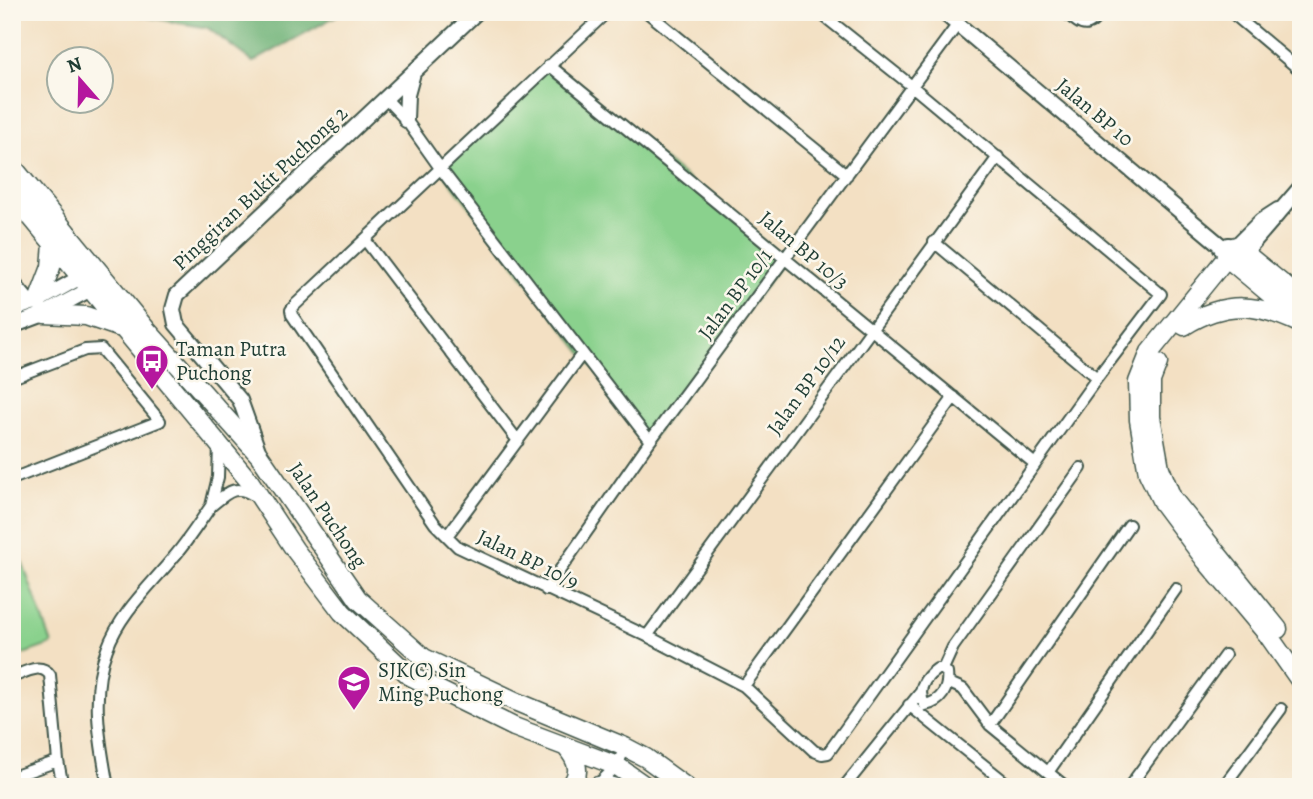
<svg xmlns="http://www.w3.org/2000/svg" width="1313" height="799" viewBox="0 0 1313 799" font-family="Alegreya,serif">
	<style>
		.green { fill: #8ad18d; stroke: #548760; stroke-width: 2 }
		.forest { fill: #6fb378; stroke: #477856; stroke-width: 2 }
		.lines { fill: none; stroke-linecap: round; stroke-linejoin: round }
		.minor-casing { stroke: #3f5549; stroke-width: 14 }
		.tertiary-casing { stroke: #3f5549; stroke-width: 18 }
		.primary-casing { stroke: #3f5549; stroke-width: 21 }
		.minor { stroke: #fff; stroke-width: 10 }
		.tertiary { stroke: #fff; stroke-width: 14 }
		.primary { stroke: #fff; stroke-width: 18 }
		.labels { text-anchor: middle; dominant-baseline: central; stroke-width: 5; stroke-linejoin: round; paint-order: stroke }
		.street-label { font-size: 21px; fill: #1f3d34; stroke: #fbf7ec }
		.poi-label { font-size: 21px; fill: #1f3d34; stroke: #fbf7ec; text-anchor: start }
	</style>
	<rect width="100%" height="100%" fill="#fbf7ec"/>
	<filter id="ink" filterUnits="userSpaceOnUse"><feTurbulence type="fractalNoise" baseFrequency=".0143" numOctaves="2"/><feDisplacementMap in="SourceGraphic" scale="14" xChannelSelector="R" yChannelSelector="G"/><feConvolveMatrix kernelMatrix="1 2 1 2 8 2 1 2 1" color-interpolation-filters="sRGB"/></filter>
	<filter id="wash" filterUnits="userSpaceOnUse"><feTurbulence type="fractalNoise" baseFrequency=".00686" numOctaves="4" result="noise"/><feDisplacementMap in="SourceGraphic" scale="28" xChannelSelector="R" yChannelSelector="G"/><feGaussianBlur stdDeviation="1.57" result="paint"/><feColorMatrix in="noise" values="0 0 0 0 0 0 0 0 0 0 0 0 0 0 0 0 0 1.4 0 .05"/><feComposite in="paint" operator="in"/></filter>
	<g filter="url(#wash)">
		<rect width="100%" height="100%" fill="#f3e0c3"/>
		<path class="green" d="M549,65L785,259L650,441L440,168Z
			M12,534L52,644L12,658Z"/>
		<path class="forest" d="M119,12H343L253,62L208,28Z"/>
	</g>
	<g filter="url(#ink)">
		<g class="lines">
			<defs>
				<path id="minor" d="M607,12L295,305L291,310L292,315L435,524L458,547L647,636L744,686L814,751L822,754L828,753L1097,378L1161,294L913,87L819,12
					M647,12L847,175
					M1065,12C1082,26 1086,32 1101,12
					M1231,12L1301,71
					M549,65L1035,464
					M386,99L406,120L440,168L650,441
					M366,241L518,441
					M934,242L1097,378
					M12,279L32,303
					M12,378L85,350L101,349L160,421L12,479
					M219,445L218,477L211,506C227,493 235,483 255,496
					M447,536L582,354
					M546,590L650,441L958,24
					M647,636L998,157
					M937,669H943L947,673C949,689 941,702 925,705C916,691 924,678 937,669Z
					M943,669L953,647L1081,468
					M12,677C26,672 40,662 50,675L58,761L63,787
					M947,682L963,689L990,725L1066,787
					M744,686L954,397
					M909,705L1011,787
					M990,725L1129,525
					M1049,771L1176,589
					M12,777L58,761
					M596,786L617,766L625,747
					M108,787C100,743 90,692 107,649C120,613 150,586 173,558C187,542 199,523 211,506
					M844,787L920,693
					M1129,787L1225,655
					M1223,787L1281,709"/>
				<path id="tertiary" d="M943,12L1219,244L1226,257
					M406,120L407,95L413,73
					M1228,245L1236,246L1261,221L1278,210
					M1244,253L1301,187
					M12,310L38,301L88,273
					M12,326L44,314L98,285
					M259,453L240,400L176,324L173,309L177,295L477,12"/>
				<path id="primary" d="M12,166L146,329L259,455L358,599L424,658L517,702L625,747L646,758L686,787
					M12,194L250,482L295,550L342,612L410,676L514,727L617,766L647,787
					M1226,257L1295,315
					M1301,299L1236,246L1150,352L1138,382L1139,420L1148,473L1162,502L1206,561L1268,635L1301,682
					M38,301L51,267L53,244
					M44,314L86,316L118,327
					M1184,326C1225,300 1258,303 1301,324
					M1158,363L1151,381V417L1160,468L1172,498L1278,629
					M566,747C577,760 583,773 569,787
					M598,786L613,787"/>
			</defs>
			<use href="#minor" class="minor-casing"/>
			<use href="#tertiary" class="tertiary-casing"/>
			<use href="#primary" class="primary-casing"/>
			<use href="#minor" class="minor"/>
			<use href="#tertiary" class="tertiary"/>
			<use href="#primary" class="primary"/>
		</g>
	</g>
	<defs>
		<symbol id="bus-pin" viewBox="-11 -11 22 30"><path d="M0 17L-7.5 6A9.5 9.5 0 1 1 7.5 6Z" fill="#b5179e" stroke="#fbf7ec"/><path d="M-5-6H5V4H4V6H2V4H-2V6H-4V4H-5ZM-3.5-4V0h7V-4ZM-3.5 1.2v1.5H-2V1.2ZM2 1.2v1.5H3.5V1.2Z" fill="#fff"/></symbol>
		<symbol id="school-pin" viewBox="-11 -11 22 30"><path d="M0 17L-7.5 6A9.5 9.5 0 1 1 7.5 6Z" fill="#b5179e" stroke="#fbf7ec"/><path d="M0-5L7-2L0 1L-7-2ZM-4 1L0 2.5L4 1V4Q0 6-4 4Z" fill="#fff"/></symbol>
	</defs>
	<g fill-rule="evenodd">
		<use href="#bus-pin" x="133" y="342" width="38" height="52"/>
		<use href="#school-pin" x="335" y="663" width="38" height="52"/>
	</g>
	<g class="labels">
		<g class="street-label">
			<text transform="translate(1095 112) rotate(40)">Jalan BP 10</text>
			<text transform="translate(260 188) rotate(-43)">Pinggiran Bukit Puchong 2</text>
			<text transform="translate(804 250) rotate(40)">Jalan BP 10/3</text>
			<text transform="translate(735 294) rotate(-53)">Jalan BP 10/1</text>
			<text transform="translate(806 385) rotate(-54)">Jalan BP 10/12</text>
			<text transform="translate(328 515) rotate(56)">Jalan Puchong</text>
			<text transform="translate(528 559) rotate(26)">Jalan BP 10/9</text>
		</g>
		<g class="poi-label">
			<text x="176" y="349">Taman Putra<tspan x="176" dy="24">Puchong</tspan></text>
			<text x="378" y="670">SJK(C) Sin<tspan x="378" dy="24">Ming Puchong</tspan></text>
		</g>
	</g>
	<rect width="1313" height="799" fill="none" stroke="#fbf7ec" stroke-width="42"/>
	<g transform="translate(80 80) rotate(340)"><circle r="33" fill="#fbf7ec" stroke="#a3ada2" stroke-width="2"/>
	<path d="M0-5L12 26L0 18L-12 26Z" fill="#b5179e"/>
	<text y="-10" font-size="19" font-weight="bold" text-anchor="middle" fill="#1f3d34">N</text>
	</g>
</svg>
